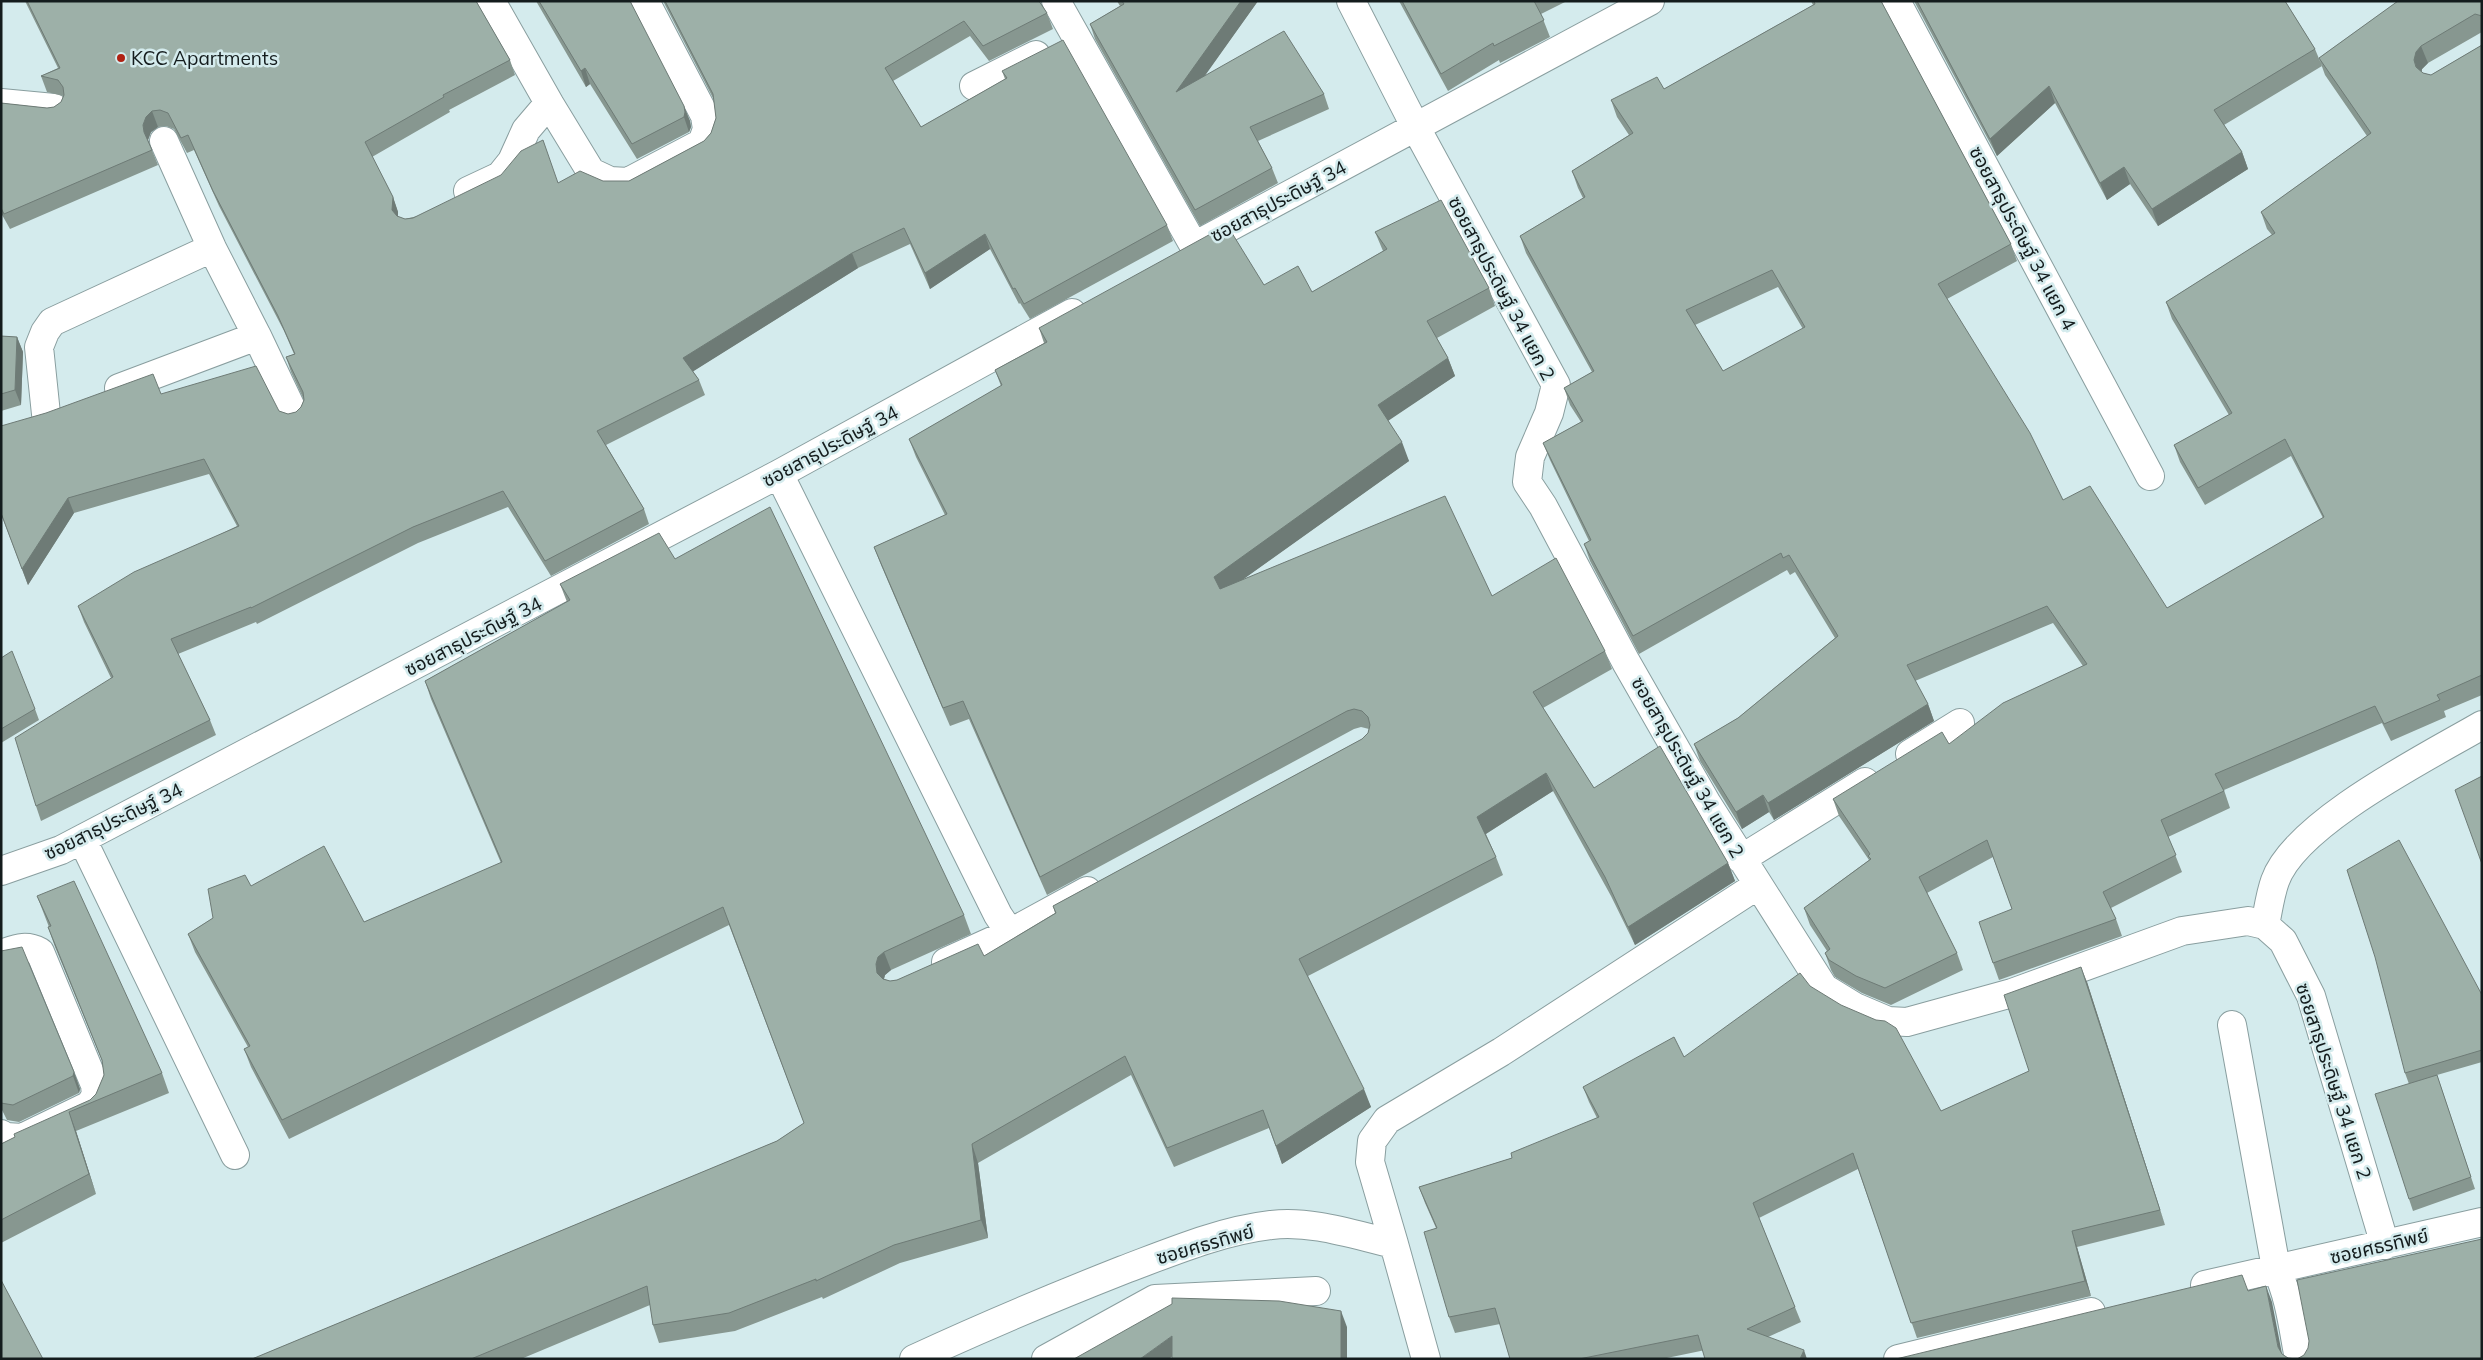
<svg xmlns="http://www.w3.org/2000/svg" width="2483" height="1360" viewBox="0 0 2483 1360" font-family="Mulish,'Noto Sans Thai',sans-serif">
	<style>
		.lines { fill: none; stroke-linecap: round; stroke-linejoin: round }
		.minor-casing { stroke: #899e9f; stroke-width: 30 }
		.minor { stroke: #fff; stroke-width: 28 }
		.wall { fill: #879790; fill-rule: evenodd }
		.shaded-wall { fill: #6e7b76 }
		.building { fill: #9db0a8; stroke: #6e7b76; fill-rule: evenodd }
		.poi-dot { fill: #b02113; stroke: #d4ebed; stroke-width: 2 }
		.labels { text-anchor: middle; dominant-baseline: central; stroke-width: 5; stroke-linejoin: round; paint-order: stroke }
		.poi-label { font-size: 19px; fill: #141c1d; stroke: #d4ebed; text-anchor: start }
		.street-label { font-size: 19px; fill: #141c1d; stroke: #d4ebed }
	</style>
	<rect width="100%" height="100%" fill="#d4ebed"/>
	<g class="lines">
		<defs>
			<path id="minor" d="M491,1L549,103L591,172L610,181L628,182L702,143L707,129L705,116L645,1
				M1056,1L1194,246
				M1351,1L1415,126L1556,385L1549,413L1530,457L1527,482L1543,506L1626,662L1706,802L1824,988L1855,1007L1888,1021L1907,1022L2012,993L2182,931L2248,921L2265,925L2283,941L2311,996L2385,1245
				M1896,1L2150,476
				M974,86L1036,55
				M1,103L54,108
				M468,191L500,176L512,161L526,130L549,103
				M1196,245L1650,1
				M257,336L294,414
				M119,388L257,336L212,248L164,141
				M46,414L39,347L45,332L52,322L212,248
				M779,474L998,915L1010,933L946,962
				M1910,754L1960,723
				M82,839L235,1155
				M1741,859L1865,782
				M1,871L61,850L779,474L1072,313
				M2265,925C2268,911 2270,895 2275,881C2295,823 2429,756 2482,725
				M1010,933L1087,891
				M1,954C16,949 25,944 40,952L95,1085L96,1095L90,1105L22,1138L6,1137L1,1134
				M2232,1025L2276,1268C2290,1297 2293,1328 2299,1359
				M1394,1244L1370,1162L1372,1141L1387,1120L1501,1052L1758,885
				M2205,1285L2482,1222
				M914,1359C983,1327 1052,1298 1123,1270C1171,1252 1220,1231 1271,1225C1312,1220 1354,1235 1394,1244L1426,1359
				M1046,1359L1155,1299L1316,1291
				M1898,1359L2091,1312"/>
		</defs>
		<use href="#minor" class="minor-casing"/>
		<use href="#minor" class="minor"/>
	</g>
	<path class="wall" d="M25,1H476L510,60L515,75L449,110L450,112L372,157L393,197L398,212V217L405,219L558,183L629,181L704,141L711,133L716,118L714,100L663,1H1039L1047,13L1053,29L989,61L970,36L893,81L921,127L1005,79L1002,71L1167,225L1173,241L1030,319L1020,303L1019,304L990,249L930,289L910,244L858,268L693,371L699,380L705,395L606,445L644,509L649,524L551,576L508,507L418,543L257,624L256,622L178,654L210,720L216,735L41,821L36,806L111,678L84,622L78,606L237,526L209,474L74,513L28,585L1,514L161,394L279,411L288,414L296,412L301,407L304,400L303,398L291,372L286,357L294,354L284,331L219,206L194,150L187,153L174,129L166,126L158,127L151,132L148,140L149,143L158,165L10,229L1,213V103L47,108L54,107L61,102L63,96L47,92L41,76L58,68Z
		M536,1H630L690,121L691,127L689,132L637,159L590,84L586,87Z
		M1117,1H1258L1204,76L1324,94L1329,109L1258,141L1272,168L1278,183L1200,226L1095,39L1090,24L1120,6Z
		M1399,1H1567L1541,14L1550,37L1500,63L1499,60L1448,91Z
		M1811,1H1881L2011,244L2017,261L1947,299L2063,500L2167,608L2323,518L2291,456L2205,505L2180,462L2174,445L2229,415L2172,319L2166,302L2272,235L2267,229L2261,212L2367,136L2325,75L2319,58L2397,2L2396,1H2482V32L2428,63L2422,69V72L2423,73L2431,75L2482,45V695L2444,711L2446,717L2391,741L2382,723L2224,790L2230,808L2168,837L2182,872L2111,908L2116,919L2122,936L1999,980L1993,963L2012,909L1993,857L1927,893L1957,953L1963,970L1891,1005L1862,993L1835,977L1831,970L1825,953L1827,951L1810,925L1804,908L1869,860L1839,816L1833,799L1949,744L2083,666L2053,623L1915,681L1928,704L1934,721L1774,820L1769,812L1742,829L1700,761L1694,744L1738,718L1835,638L1795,572L1790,575L1787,570L1639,654L1590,561L1584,544L1589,541L1550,460L1543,443L1581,422L1570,405L1564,388L1592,372L1526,253L1520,236L1583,198L1578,188L1572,171L1629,135L1617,117L1611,100L1664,89L1813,5ZM1778,287L1803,329L1723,371L1695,325Z
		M1914,1H2285L2315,49L2322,66L2224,125L2242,152L2248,169L2158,226L2130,184L2107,200L2055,103L1997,156Z
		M1375,232L1489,288L1495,306L1437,338L1448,358L1455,376L1388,420L1409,461L1243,579L1492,596L1605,651L1612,669L1543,708L1594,788L1728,863L1735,881L1635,945L1611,896L1553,791L1486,834L1496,857L1503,875L1308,976L1371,1107L1282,1164L1269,1128L1174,1167L1131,1075L978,1163L988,1238L900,1263L823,1299L822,1297L735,1331L659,1343L653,1325L650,1305L521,1359H252L777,1141L804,1123L729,925L289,1139L251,1067L244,1049L248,1047L195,952L188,934L213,918L251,886L364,922L501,863L431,699L425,681L567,602L560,584L675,559L964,915L971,934L891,970L885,975L884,979L890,981L897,980L984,956L1055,913L1053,906L1362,739L1368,733L1369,729L1361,727L1354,729L1047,895L969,719L950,726L881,565L874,547L945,515L916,457L909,439L1001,386L995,370L1044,343L1039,328L1264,285L1312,292L1383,251Z
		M1,336L17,337L23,352L21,405L1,411Z
		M1,658L35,709L39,720L1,743Z
		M37,896L162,1073L169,1093L76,1131L96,1194L1,1243V1144L90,1100L96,1094L104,1075L103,1063L55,947L48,927H49Z
		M1,951L74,1072L80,1089L79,1093L19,1122L7,1120L1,1108Z
		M2087,982L2165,1225L2077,1247L2091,1296L1917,1338L1858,1169L1759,1218L1801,1322L1768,1337L1662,1359H1510L1500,1324L1455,1333L1449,1317L1436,1228L1425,1203L1419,1187L1512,1158L1597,1118L1589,1102L1583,1087L1684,1057L1810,986L1941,1111L2029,1071Z
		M2482,995V1062L2437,1075L2475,1189L2413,1211L2409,1199V1084L2405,1073Z"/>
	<path class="shaded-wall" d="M1241,1H1258L1182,108L1176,92Z
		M2421,46L2428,63L2422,69L2420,77L2414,60L2416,52Z
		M585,68L590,84L586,87L581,71Z
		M2049,86L2055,103L1997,156L1990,139Z
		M684,106L690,121L691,127L689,132L684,117Z
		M152,111L158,127L151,132L148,140L150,147L144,132L143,125L146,117Z
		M2242,152L2248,169L2158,226L2152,209Z
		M2124,167L2130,184L2107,200L2100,183Z
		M393,197L398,212V225L392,210Z
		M985,234L990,249L930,289L925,273Z
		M852,253L858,268L689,374L683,358Z
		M17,337L23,352L21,405L15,390Z
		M1448,358L1455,376L1385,423L1378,405Z
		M1402,442L1409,461L1220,596L1214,577Z
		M68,498L74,513L28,585L22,569Z
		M1928,704L1934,721L1774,820L1768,803Z
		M1546,773L1553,791L1484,835L1477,817Z
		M1763,795L1769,812L1742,829L1736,812Z
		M1728,863L1735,881L1635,945L1628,927Z
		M884,952L891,970L885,975L883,982L877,973L876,964L878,957Z
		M2081,967L2087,982L2165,1225L2160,1210Z
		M74,1072L80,1089L79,1093L73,1076Z
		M1364,1089L1371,1107L1282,1164L1276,1146Z
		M69,1112L76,1131L96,1194L89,1174Z
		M972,1144L978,1163L988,1238L981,1220Z
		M2072,1231L2077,1247L2091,1296L2085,1281Z
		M2266,1286L2272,1302L2283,1359L2278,1347Z
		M1341,1311L1347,1327V1359H1341Z
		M1172,1336L1178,1352L1169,1359H1140Z
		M1804,1350L1807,1359H1800Z"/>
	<path class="building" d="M27,1H476L510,60L443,95L444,97L365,142L393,197L392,210L397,216L405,219L413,218L501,175L521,151L543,140L558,183L580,171L603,181H629L704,141L711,133L716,118L713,94L665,1H1039L1047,13L983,46L964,21L885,68L921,127L1007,78L1002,71L1063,40L1167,225L1024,304L1015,288L1013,289L985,234L925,273L904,228L852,253L683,358L699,380L597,431L644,509L545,561L503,491L413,527L251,608V607L171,639L210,720L36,806L15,738L113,677L78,606L134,572L239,526L204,459L68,498L22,569L1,513V426L46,413L153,374L161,394L256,366L279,411L288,414L296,412L301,407L304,400L303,392L286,357L295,354L278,316L213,191L188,135L181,138L168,113L160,110L152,111L146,117L143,125L144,132L152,150L4,214L1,208V103L47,108L54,107L61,102L64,95L63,87L58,80L41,76L60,68Z
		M539,1H630L684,106L685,112L684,117L632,144L585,68L581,71Z
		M1122,1H1241L1176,92L1284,31L1324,94L1250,127L1272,168L1195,210L1090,24L1124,4Z
		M1402,1H1534L1544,20L1494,46L1493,43L1441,74Z
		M1814,1H1881L2011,244L1938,284L2030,433L2063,500L2090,486L2167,608L2324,517L2285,439L2198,488L2174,445L2232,413L2166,302L2275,233L2261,212L2371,133L2319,58L2398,1H2482V16L2475,14L2421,46L2416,52L2414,60L2416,67L2423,73L2431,75L2482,45V675L2437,695L2440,700L2384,724L2375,706L2215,774L2224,791L2161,820L2176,855L2103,892L2116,919L1993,963L1979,922L2012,909L1987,840L1919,877L1957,953L1885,988L1856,976L1829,960L1825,953L1830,949L1804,908L1871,859L1868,856L1870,854L1833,799L1942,732L1949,744L2003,703L2087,664L2047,606L1907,665L1928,704L1768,803L1763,795L1736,812L1694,744L1738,718L1838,636L1789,555L1783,558L1781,553L1633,636L1584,544L1591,540L1543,443L1583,421L1564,388L1594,371L1520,236L1585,197L1572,171L1633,133L1611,100L1657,77L1664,89L1815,4ZM1772,270L1805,327L1723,371L1686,310Z
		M1917,1H2285L2315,49L2214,110L2242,152L2152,209L2124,167L2100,183L2049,86L1990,139Z
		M1441,200L1489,288L1427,321L1448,358L1378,405L1402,442L1214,577L1220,589L1445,496L1492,596L1556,558L1605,651L1533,692L1594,788L1660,746L1728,863L1628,927L1605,877L1546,773L1477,817L1496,857L1299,959L1364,1089L1276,1146L1263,1110L1167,1148L1125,1056L972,1144L981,1220L894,1245L816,1281V1279L729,1313L653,1325L647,1286L471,1359H252L777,1141L804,1123L723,907L282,1120L244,1049L250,1046L188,934L213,918L208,889L245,875L251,886L324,846L364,922L502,862L425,681L570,600L560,584L659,533L675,559L770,507L964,915L884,952L878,957L876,964L877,973L883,979L890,981L897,980L978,944L984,956L1056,913L1053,906L1362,739L1368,733L1370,725L1368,717L1362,711L1354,709L1347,711L1040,877L963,701L943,708L874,547L947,514L909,439L1002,385L995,370L1047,342L1039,328L1227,225L1264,285L1298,266L1312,292L1387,249L1375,232Z
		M1,336L17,337L15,390L1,394Z
		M12,651L35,709L1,729V658Z
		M2482,776V864L2455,790Z
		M2399,840L2482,995V1050L2405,1073L2375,957L2347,870Z
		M74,881L162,1073L69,1112L89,1174L1,1220V1144L15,1137L14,1134L90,1100L96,1094L104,1075L102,1060L48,927L51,926L37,896Z
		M22,947L74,1072L73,1076L13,1105L1,1103V951Z
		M2081,967L2160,1210L2072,1231L2085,1281L1911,1323L1853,1153L1753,1203L1795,1307L1747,1329L1804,1350L1800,1359H1705L1698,1335L1579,1359H1510L1495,1308L1449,1317L1424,1232L1437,1228L1419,1187L1512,1158L1511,1153L1599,1117L1583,1087L1674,1037L1684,1057L1800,973L1810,986L1841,1005L1876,1020L1885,1021L1896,1028L1941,1111L2029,1071L2004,995Z
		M2437,1075L2471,1177L2409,1199L2375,1094Z
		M2482,1239V1359H2297L2304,1355L2308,1348L2309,1341L2297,1280Z
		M2242,1275L2248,1291L2266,1286L2278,1347L2282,1354L2288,1358L2296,1359H1896Z
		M1,1280L43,1359H1Z
		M1172,1298L1279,1301L1341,1311V1359H1172V1336L1140,1359H1074L1172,1304Z"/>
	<circle class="poi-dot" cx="121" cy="58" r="5"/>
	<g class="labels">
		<g class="poi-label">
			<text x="131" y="58">KCC Apartments</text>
		</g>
		<g class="street-label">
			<text transform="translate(1278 201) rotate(-28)">ซอยสาธุประดิษฐ์ 34</text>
			<text transform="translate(2023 238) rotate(62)">ซอยสาธุประดิษฐ์ 34 แยก 4</text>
			<text transform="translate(1502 288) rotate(62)">ซอยสาธุประดิษฐ์ 34 แยก 2</text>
			<text transform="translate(830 446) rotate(-28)">ซอยสาธุประดิษฐ์ 34</text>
			<text transform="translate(473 636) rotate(-27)">ซอยสาธุประดิษฐ์ 34</text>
			<text transform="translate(1688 767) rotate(60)">ซอยสาธุประดิษฐ์ 34 แยก 2</text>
			<text transform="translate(113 821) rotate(-26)">ซอยสาธุประดิษฐ์ 34</text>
			<text transform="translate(2334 1081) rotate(72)">ซอยสาธุประดิษฐ์ 34 แยก 2</text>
			<text transform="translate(1205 1244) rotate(-16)">ซอยศธรทิพย์</text>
			<text transform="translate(2379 1246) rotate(-13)">ซอยศธรทิพย์</text>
		</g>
	</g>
	<rect width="2483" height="1360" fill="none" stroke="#141c1d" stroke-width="5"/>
</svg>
